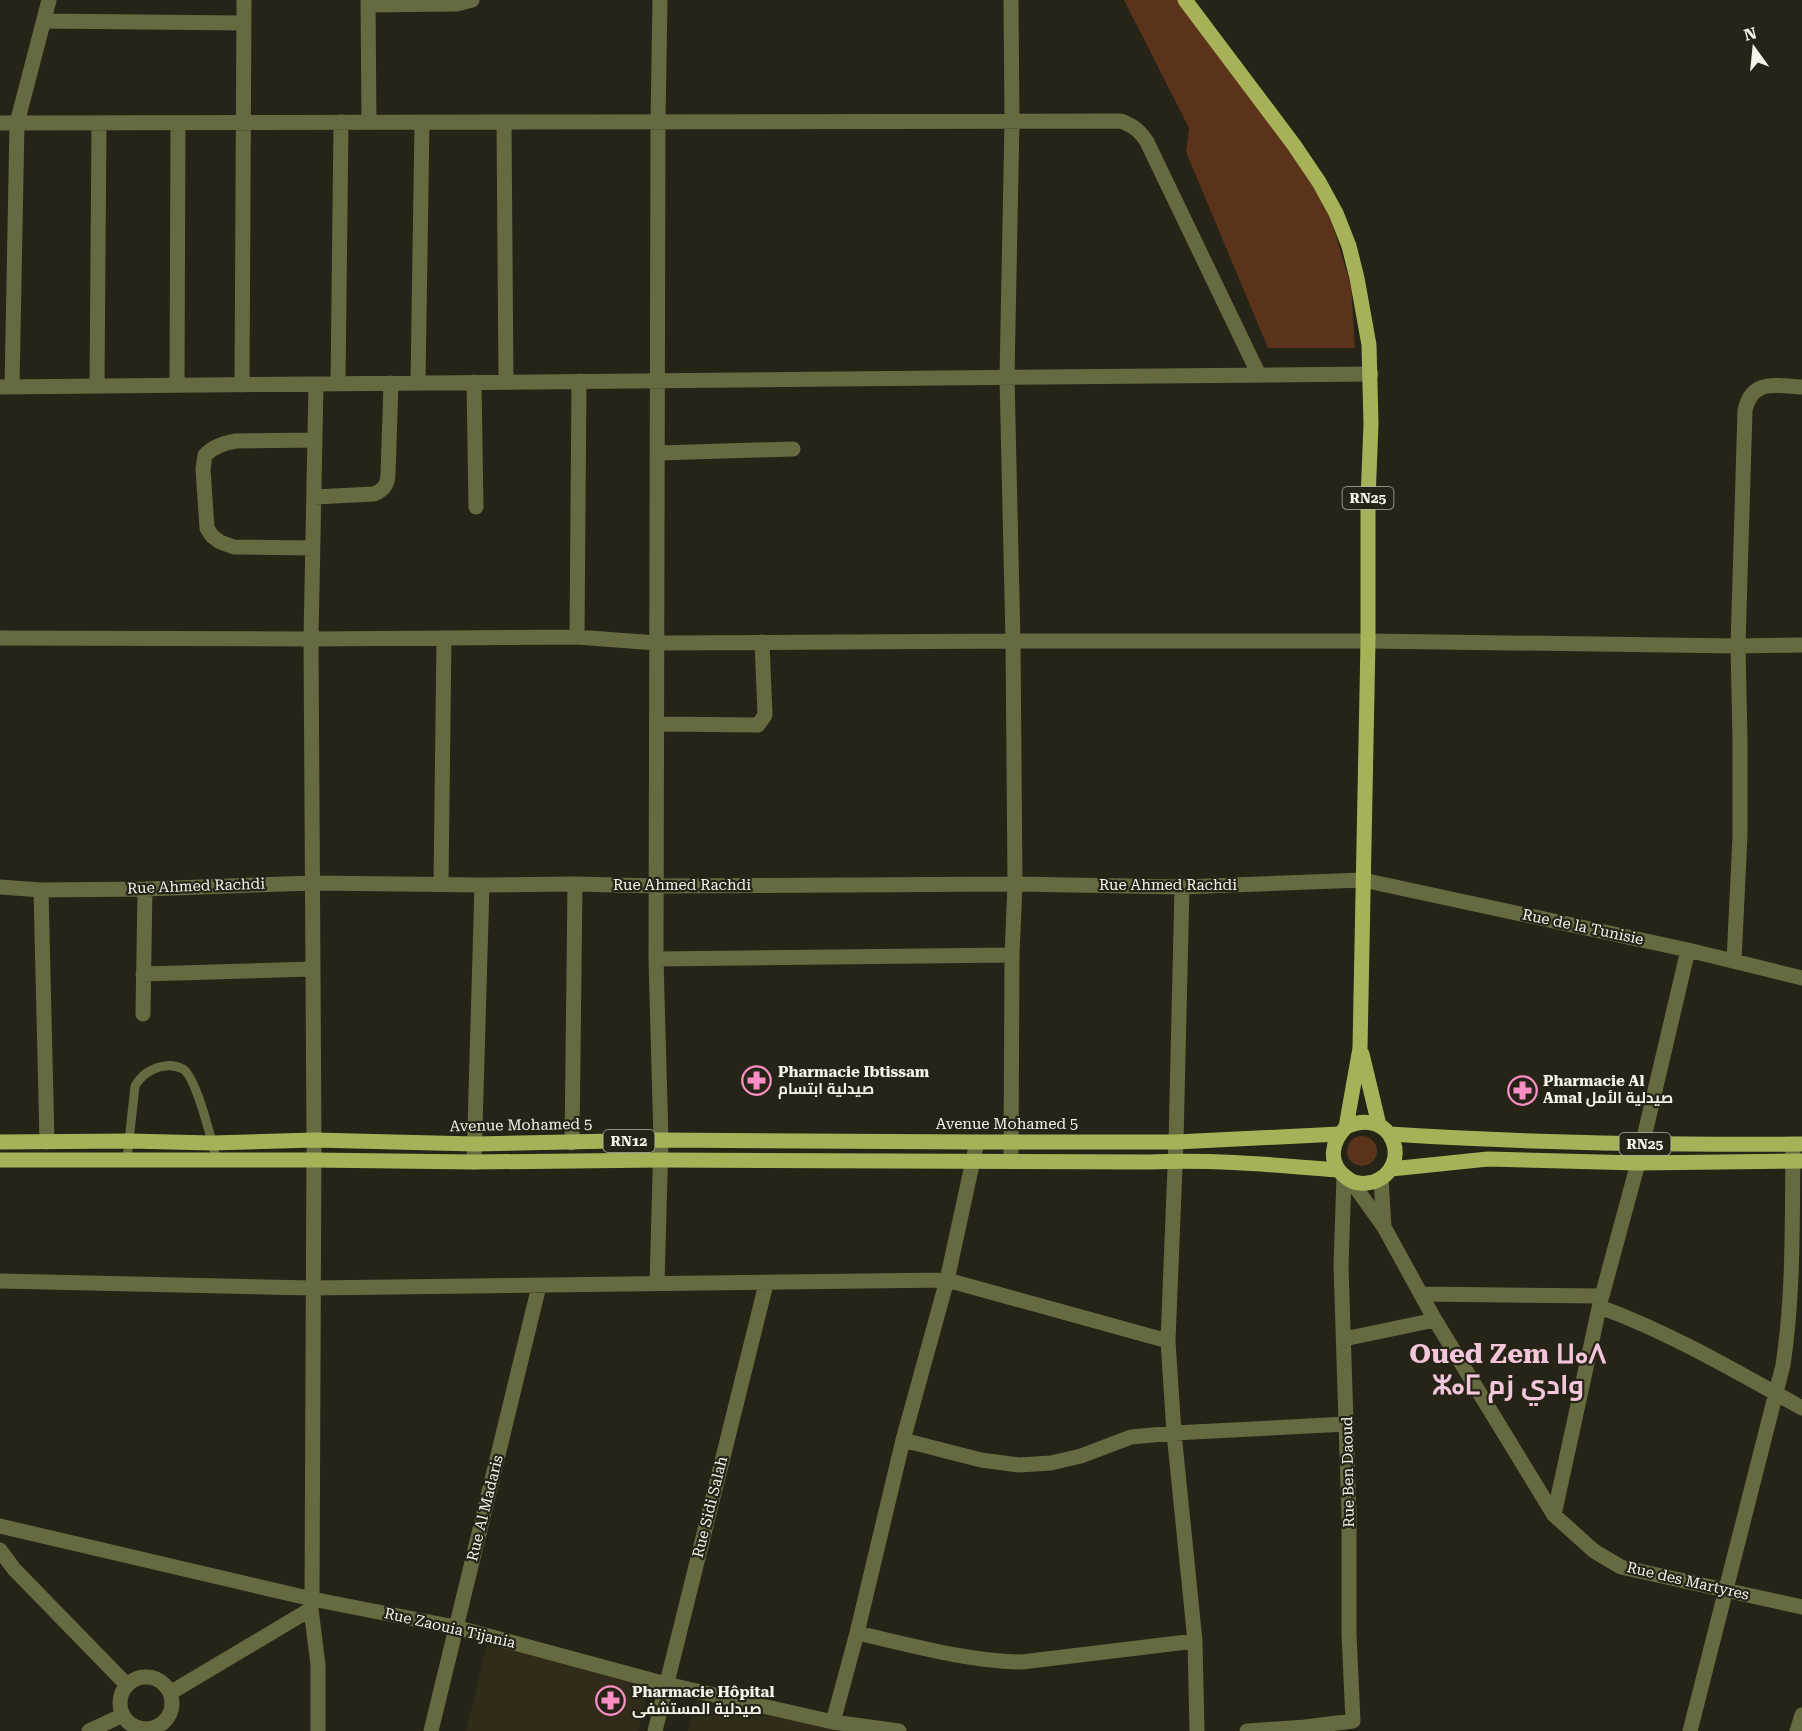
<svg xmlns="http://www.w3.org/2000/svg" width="1802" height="1731" viewBox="0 0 1802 1731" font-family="'Roboto Serif',Cairo,'Noto Sans Tifinagh',serif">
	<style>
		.built { fill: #312c1a }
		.green { fill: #5a331a }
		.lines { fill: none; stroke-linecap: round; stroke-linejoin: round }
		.service { stroke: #656a41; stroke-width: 9 }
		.minor { stroke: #656a41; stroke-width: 15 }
		.primary { stroke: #a9b158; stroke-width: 15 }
		.labels { text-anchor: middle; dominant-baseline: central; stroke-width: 4.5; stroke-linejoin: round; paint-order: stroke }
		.shield { fill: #262317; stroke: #b7b4ab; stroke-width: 1.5 }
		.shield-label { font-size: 14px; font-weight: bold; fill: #f5f2ea }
		.street-label { font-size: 15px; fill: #f5f2ea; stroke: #262317 }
		.poi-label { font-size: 15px; font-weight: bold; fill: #f5f2ea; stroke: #262317; text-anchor: start }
		.town-label { font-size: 27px; font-weight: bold; fill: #f5c6db; stroke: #262317 }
	</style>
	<rect width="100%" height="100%" fill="#262317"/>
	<path class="built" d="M487,1644L650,1683L638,1731H466Z
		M698,1692L840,1731H688Z"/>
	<path class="green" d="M1124,0H1180L1286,143L1328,210L1351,286L1355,348H1268L1186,152L1189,128Z
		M1347 1151a15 15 0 1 1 30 0a15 15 0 1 1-30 0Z"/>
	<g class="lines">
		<path class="service" d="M127,1159L135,1086C142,1074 151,1068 165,1066C171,1065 177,1066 183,1069C197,1078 212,1143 217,1161"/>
		<path class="minor" d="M368,0L369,122
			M368,5L457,4L472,0
			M44,21L244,23
			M504,122L506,382
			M0,123L1121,121C1134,126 1140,131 1147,142L1259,375
			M474,382L476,507
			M418,383L422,122
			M338,384L341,122
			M177,385L178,123
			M242,385L244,0
			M97,386L99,123
			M0,387L1371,374
			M12,387L17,123L49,0
			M658,453L793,449
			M314,497L374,494C384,490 388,484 388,474L391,383
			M313,548L234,547L220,542L212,536L207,528L203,469L205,455C214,446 224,443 236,441L315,440
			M577,637L579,381
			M0,638L311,639L577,637L656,643L1013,641H1368L1738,646L1802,645
			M657,724L758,725L765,715L762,642
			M441,884L444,638
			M0,887L41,890L145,889L313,883L482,885L575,884L657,886L1015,884L1182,887L1363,880L1688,950L1802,978
			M1182,887L1176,1142L1168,1341L1174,1433L1195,1641L1197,1731
			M41,890L47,1142
			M656,959L1012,955
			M1734,961L1740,836V740L1738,646L1745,410C1752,378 1777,386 1802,387
			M143,974L312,969
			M143,1014L145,889
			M572,1143L575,884
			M1011,1160L1012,955L1015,884L1013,641L1007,377L1012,121L1011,0
			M474,1162L482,885
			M1381,1179L1384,1227
			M1351,1181L1384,1227L1435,1320L1554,1515L1594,1551L1621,1567L1802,1607
			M0,1281L312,1288L947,1280L1168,1341
			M657,1284L661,1140L656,959L658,121L660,0
			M1421,1294L1602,1296L1638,1163L1688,950
			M1600,1307C1671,1333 1737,1372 1802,1408
			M1344,1339L1435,1320
			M903,1440L981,1460L1019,1465L1051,1463L1081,1456L1131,1437L1174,1433L1347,1424
			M1554,1515L1601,1299
			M0,1526L312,1599L455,1627L666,1684L833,1722L899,1731
			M0,1550L14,1569L127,1685
			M311,1609L318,1665V1731
			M857,1633C911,1645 966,1661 1022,1662L1195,1641
			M120 1703a26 26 0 1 1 52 0a26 26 0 1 1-52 0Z
			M170,1693L311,1609L312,1599L314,1140L311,639L316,384
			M833,1722L857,1633L903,1440L947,1280L977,1142
			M89,1731L123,1715
			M431,1731L539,1286
			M655,1731L766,1284
			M1247,1731L1305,1727L1353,1721L1349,1634V1515L1341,1266L1344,1176
			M1690,1731L1783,1365C1794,1294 1792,1216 1793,1144
			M1797,1731L1802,1715"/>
		<path class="primary" d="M1185,0L1294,145L1319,182L1336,213L1349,246L1357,278L1369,345L1371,424L1368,500V641L1360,1048L1346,1127C1331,1142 1327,1164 1347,1178C1354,1184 1365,1184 1373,1182C1414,1168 1394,1105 1346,1127
			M1362,1054L1379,1125
			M1390,1134C1527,1143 1664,1145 1802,1144
			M0,1142L129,1141L212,1143L314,1140L475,1144L661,1140L977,1142H1176L1339,1134
			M0,1160H313L474,1162L660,1160L1149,1162C1212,1159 1275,1165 1338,1170
			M1391,1169L1488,1159L1638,1163L1802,1161"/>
	</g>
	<defs>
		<symbol id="pharmacy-ring" viewBox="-11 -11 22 22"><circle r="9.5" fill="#262317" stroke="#fb8fc4" stroke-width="1.5"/><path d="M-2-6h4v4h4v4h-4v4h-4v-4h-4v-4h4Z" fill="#fb8fc4"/></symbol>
	</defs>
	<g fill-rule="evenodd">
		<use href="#pharmacy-ring" x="740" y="1064" width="33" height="33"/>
		<use href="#pharmacy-ring" x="1506" y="1074" width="33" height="33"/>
		<use href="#pharmacy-ring" x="594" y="1684" width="33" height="33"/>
	</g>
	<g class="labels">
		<g class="shield">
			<rect x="1342.5" y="487" width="51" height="22" rx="4.5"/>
			<rect x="603.5" y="1130" width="51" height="22" rx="4.5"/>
			<rect x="1619.5" y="1133" width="51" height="22" rx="4.5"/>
		</g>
		<g class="shield-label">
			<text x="1368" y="498">RN25</text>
			<text x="629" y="1141">RN12</text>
			<text x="1645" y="1144">RN25</text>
		</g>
		<g class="street-label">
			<text x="682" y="885">Rue Ahmed Rachdi</text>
			<text x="1168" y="885">Rue Ahmed Rachdi</text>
			<text transform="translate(196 886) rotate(-2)">Rue Ahmed Rachdi</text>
			<text transform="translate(1583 927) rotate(12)">Rue de la Tunisie</text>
			<text x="1007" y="1124">Avenue Mohamed 5</text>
			<text transform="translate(521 1125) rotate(-1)">Avenue Mohamed 5</text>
			<text transform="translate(1348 1472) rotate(-91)">Rue Ben Daoud</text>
			<text transform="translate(710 1507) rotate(-76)">Rue Sidi Salah</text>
			<text transform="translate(485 1508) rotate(-76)">Rue Al Madaris</text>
			<text transform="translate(1688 1581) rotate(13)">Rue des Martyres</text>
			<text transform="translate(450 1628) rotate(13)">Rue Zaouia Tijania</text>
		</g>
		<g class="poi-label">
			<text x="778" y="1072">Pharmacie Ibtissam<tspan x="778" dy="17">صيدلية ابتسام</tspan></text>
			<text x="1543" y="1081">Pharmacie Al<tspan x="1543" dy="17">Amal صيدلية الأمل</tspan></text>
			<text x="632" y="1692">Pharmacie Hôpital<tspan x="632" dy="17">صيدلية المستشفى</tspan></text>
		</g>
		<g class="town-label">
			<text x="1508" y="1354">Oued Zem ⵡⴰⴷ<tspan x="1508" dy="31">ⵣⴰⵎ وادي زم</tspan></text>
		</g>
	</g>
	<g transform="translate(1754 48) rotate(345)" stroke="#262317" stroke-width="4.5" paint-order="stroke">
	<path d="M0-4.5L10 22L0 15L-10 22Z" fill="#f5f2ea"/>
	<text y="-9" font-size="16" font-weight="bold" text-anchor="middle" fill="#f5f2ea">N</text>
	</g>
</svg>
